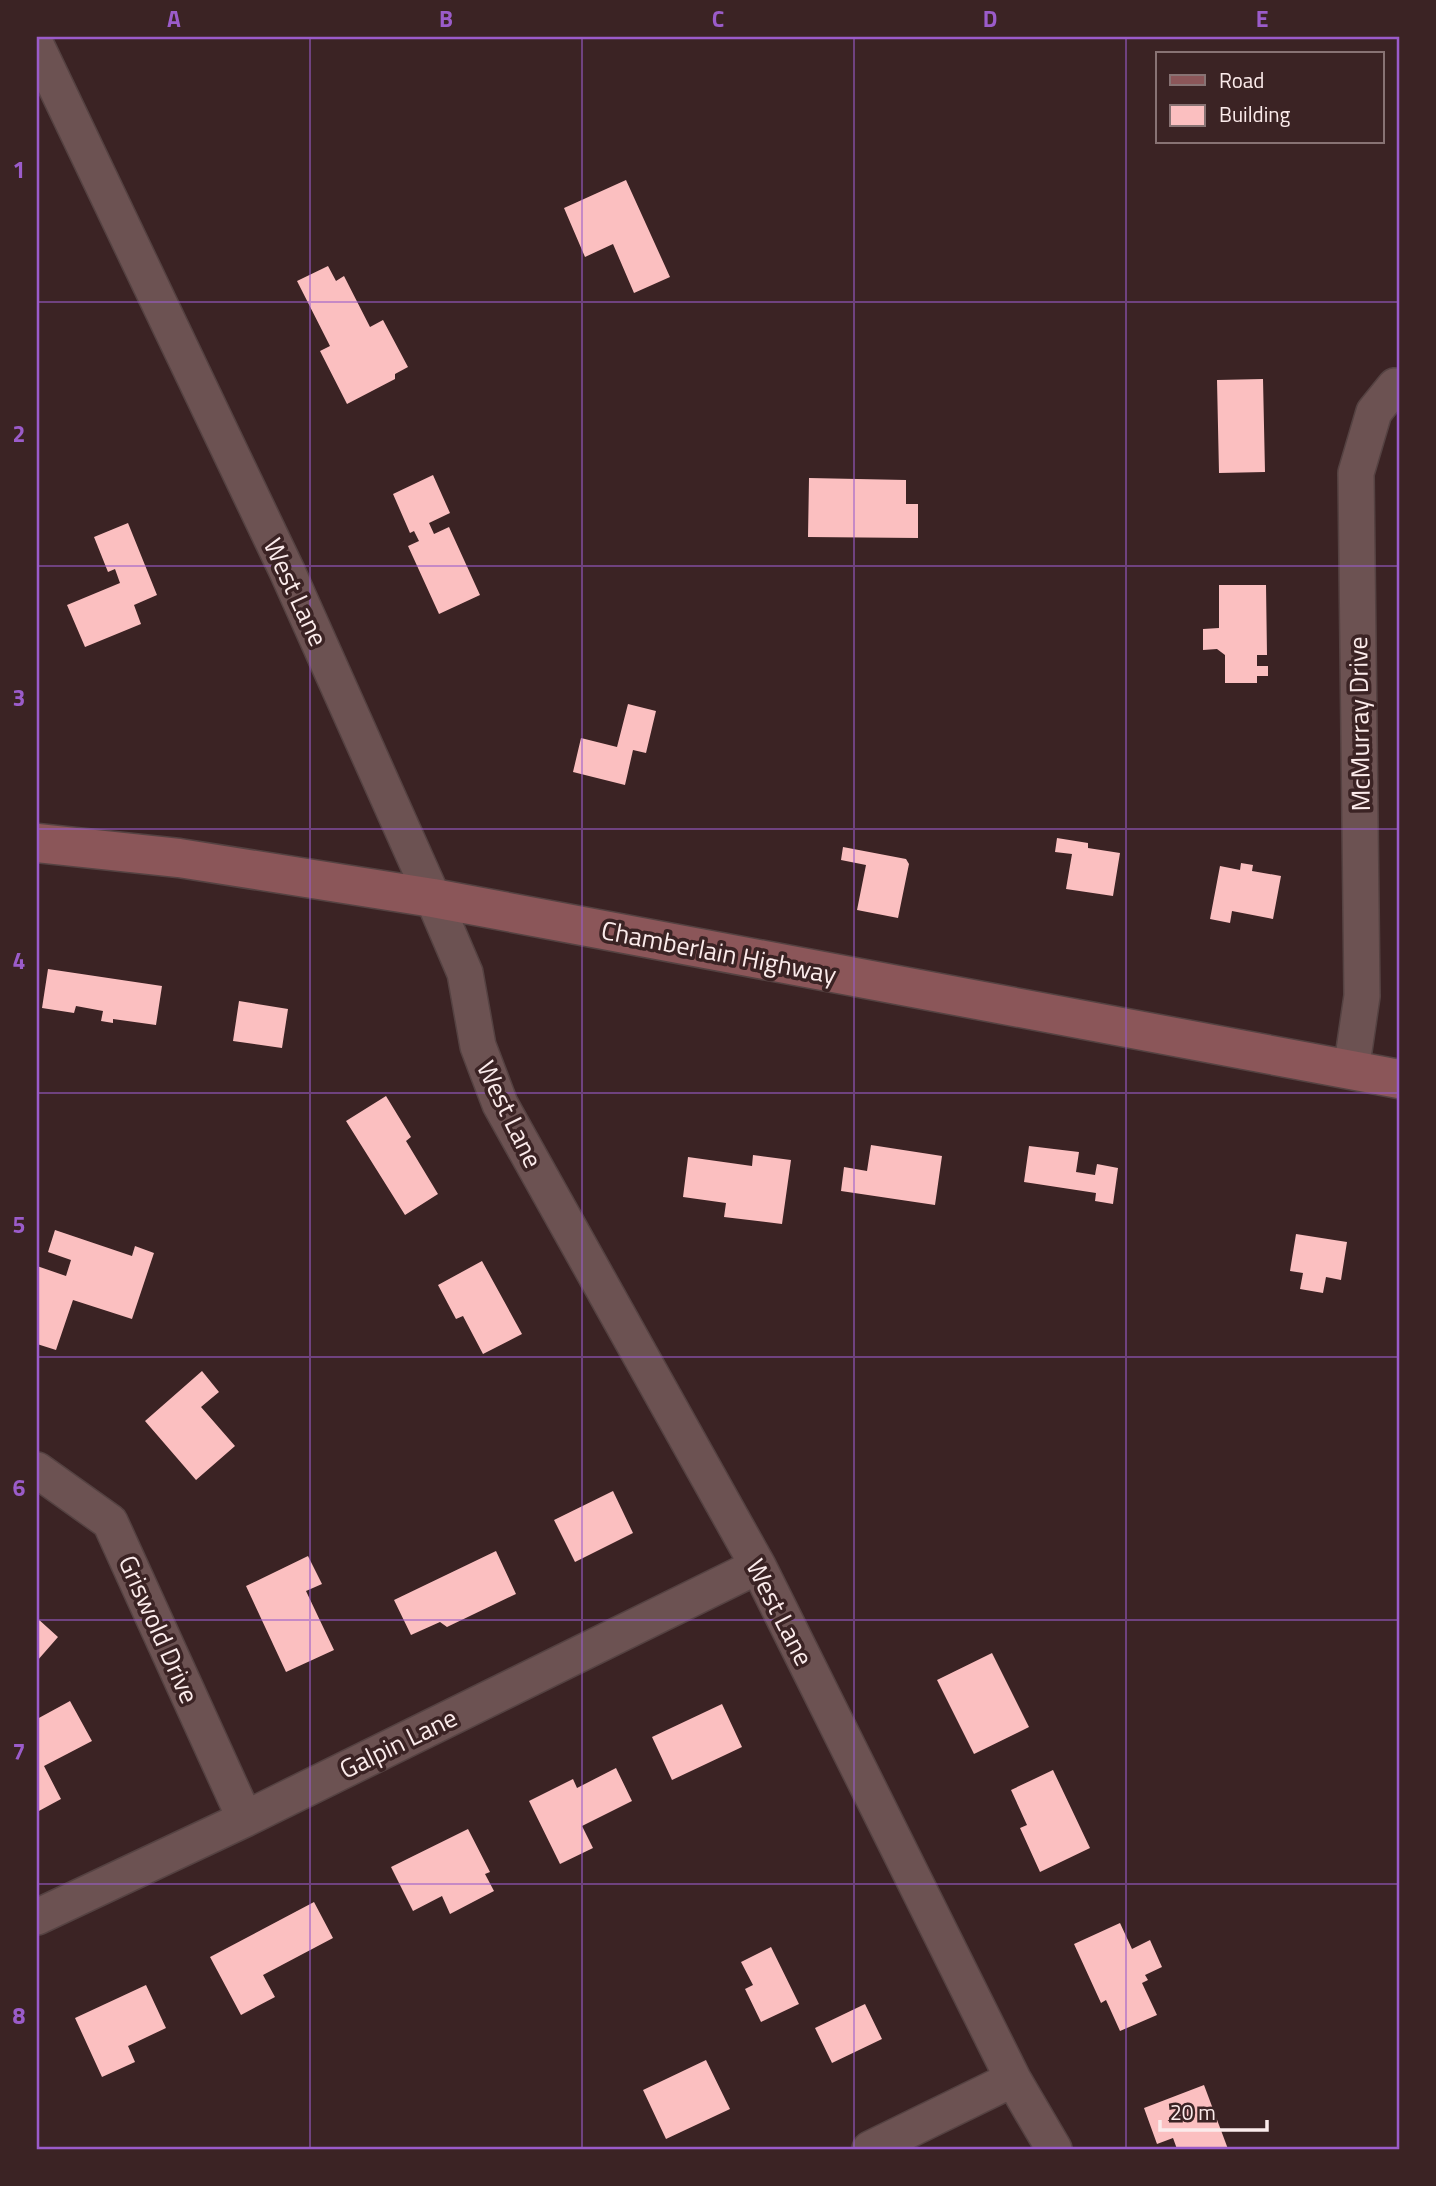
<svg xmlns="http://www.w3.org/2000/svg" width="1436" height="2186" viewBox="0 0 1436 2186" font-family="'Titillium Web',sans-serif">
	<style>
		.building { fill: #fbbfc0 }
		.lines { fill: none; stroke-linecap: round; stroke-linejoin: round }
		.minor-casing { stroke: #554242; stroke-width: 38 }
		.secondary-casing { stroke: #554242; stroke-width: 41 }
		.minor { stroke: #6c5252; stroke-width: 35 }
		.secondary { stroke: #8b5659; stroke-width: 38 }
		.grid { fill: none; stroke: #9b5cca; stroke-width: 2; stroke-opacity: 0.55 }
		.labels { text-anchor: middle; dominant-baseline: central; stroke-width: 7; stroke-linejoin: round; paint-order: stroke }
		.street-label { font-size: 26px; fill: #fbebeb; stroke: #3b2324 }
		.neatline { fill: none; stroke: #9b5cca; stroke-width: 2.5 }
		.grid-label { font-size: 23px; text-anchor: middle; font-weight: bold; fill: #9b5cca }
	</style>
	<rect width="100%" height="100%" fill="#3b2324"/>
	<path class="building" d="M626,180L670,277L634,293L613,244L585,257L564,208Z
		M328,266L336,281L344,276L370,327L383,320L408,367L395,374V379L347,404L320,351L330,346L297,281Z
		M1263,379L1265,472L1219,473L1217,380Z
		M433,475L450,513L429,523L434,534L449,527L480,595L439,614L408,546L419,541L414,531L410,533L393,494Z
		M809,478L906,480V504H918V538L808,537Z
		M128,523L157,595L134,605L141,624L85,647L67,605L120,583L115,569L108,572L94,537Z
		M1219,585H1266L1267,655H1257V666H1268V676H1257V683H1225V655L1217,649L1203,650V629L1219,628Z
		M628,704L656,711L646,753L633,750L625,785L573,772L581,738L617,747Z
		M1057,838L1088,843V848L1120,853L1113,896L1066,889L1072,854L1055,852Z
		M843,847L906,859L909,864L898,918L857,910L866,865L841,860Z
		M1241,863L1253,865L1252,871L1281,876L1273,919L1232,911L1230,923L1210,919L1220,866L1240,870Z
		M48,969L162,986L156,1025L113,1019V1023L101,1021L103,1011L76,1006L74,1013L42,1008Z
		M239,1001L288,1009L282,1048L233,1041Z
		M386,1096L411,1137L406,1141L438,1194L405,1215L346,1121Z
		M871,1145L942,1156L935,1205L841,1191L844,1167L867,1171Z
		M1029,1146L1079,1152L1076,1172L1095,1175L1097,1164L1118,1168L1113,1204L1095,1201L1096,1193L1024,1182Z
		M753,1155L791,1160L782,1224L724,1217L726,1203L683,1197L688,1157L752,1166Z
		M55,1230L132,1256L135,1246L154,1253L132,1319L73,1300L56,1350L37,1344V1266L66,1276L71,1260L48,1252Z
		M1296,1234L1347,1242L1341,1280L1326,1277L1323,1293L1300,1289L1303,1273L1290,1271Z
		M482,1261L522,1334L483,1354L463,1316L456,1319L438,1285Z
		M202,1371L219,1392L201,1407L235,1446L196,1480L145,1421Z
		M613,1491L633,1533L575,1562L554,1520Z
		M496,1551L516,1594L447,1627L440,1622L411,1635L394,1600Z
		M308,1556L322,1584L306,1591L334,1650L286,1672L246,1586Z
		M37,1618L58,1637L37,1661Z
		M992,1653L1029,1727L974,1754L937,1680Z
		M70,1701L92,1741L44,1766L61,1799L37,1812V1719Z
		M722,1704L742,1747L672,1780L652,1737Z
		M616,1768L632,1801L582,1826L593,1848L560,1864L529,1801L573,1779L577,1788Z
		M1053,1770L1090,1848L1040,1872L1020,1828L1027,1825L1011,1790Z
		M468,1829L490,1872L485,1874L494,1891L450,1914L442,1896L413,1911L391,1867Z
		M314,1902L333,1938L263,1975L275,1997L241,2015L210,1957Z
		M1120,1923L1132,1949L1150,1940L1162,1967L1145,1975L1148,1980L1142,1983L1157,2015L1120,2031L1106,2000L1101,2003L1074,1944Z
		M771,1947L799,2004L761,2022L745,1989L753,1985L741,1962Z
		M146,1985L166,2028L128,2046L135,2062L102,2077L75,2018Z
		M865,2004L882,2039L832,2063L815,2028Z
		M706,2060L730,2109L666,2139L643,2090Z
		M1204,2085L1228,2149H1177L1173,2138L1157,2144L1144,2108Z"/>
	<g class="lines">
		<defs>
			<path id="minor" d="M37,47L287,571L433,898L465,973L478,1046L500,1104L758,1566L1013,2079L1054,2149
				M1351,1071L1362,996L1356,473L1374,412L1395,386
				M37,1470L110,1522L245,1819
				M37,1917L245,1819L758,1566
				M870,2149L1013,2079"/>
			<path id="secondary" d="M37,843L179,858L433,898L1399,1079"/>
		</defs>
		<use href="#minor" class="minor-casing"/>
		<use href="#secondary" class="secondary-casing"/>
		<use href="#minor" class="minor"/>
		<use href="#secondary" class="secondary"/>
	</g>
	<path class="grid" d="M310,37V2149M582,37V2149M854,37V2149M1126,37V2149M37,302H1399M37,566H1399M37,829H1399M37,1093H1399M37,1357H1399M37,1620H1399M37,1884H1399"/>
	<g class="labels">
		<g class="street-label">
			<text transform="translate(296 592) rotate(65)">West Lane</text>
			<text transform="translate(1359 724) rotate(-91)">McMurray Drive</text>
			<text transform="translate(719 952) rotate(11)">Chamberlain Highway</text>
			<text transform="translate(510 1114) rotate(64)">West Lane</text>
			<text transform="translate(780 1612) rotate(63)">West Lane</text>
			<text transform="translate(159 1629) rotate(66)">Griswold Drive</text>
			<text transform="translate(398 1743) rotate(-26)">Galpin Lane</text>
		</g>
	</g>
	<rect width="1436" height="2186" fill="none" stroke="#3b2324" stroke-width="77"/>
	<rect x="1156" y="52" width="228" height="91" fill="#3b2324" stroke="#887374" stroke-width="2"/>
	<rect x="1170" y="75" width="35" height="10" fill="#8b5659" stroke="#887374" stroke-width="2"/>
	<text x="1219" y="88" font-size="21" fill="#fbebeb">Road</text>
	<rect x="1170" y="105" width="35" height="21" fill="#fbbfc0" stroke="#887374" stroke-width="2"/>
	<text x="1219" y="122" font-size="21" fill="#fbebeb">Building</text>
	<path d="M1160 2120v10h107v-10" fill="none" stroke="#fbebeb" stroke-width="3.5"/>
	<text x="1170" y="2120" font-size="21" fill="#fbebeb" stroke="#3b2324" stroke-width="5" paint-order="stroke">20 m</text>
	<rect x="38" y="38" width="1360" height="2110" class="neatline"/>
	<g class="grid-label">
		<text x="174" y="27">A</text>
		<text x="446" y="27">B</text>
		<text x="718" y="27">C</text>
		<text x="990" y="27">D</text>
		<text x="1262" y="27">E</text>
		<text x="19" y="178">1</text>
		<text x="19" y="442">2</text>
		<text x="19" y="706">3</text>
		<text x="19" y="969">4</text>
		<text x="19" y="1233">5</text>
		<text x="19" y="1496">6</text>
		<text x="19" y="1760">7</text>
		<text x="19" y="2024">8</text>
	</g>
</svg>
